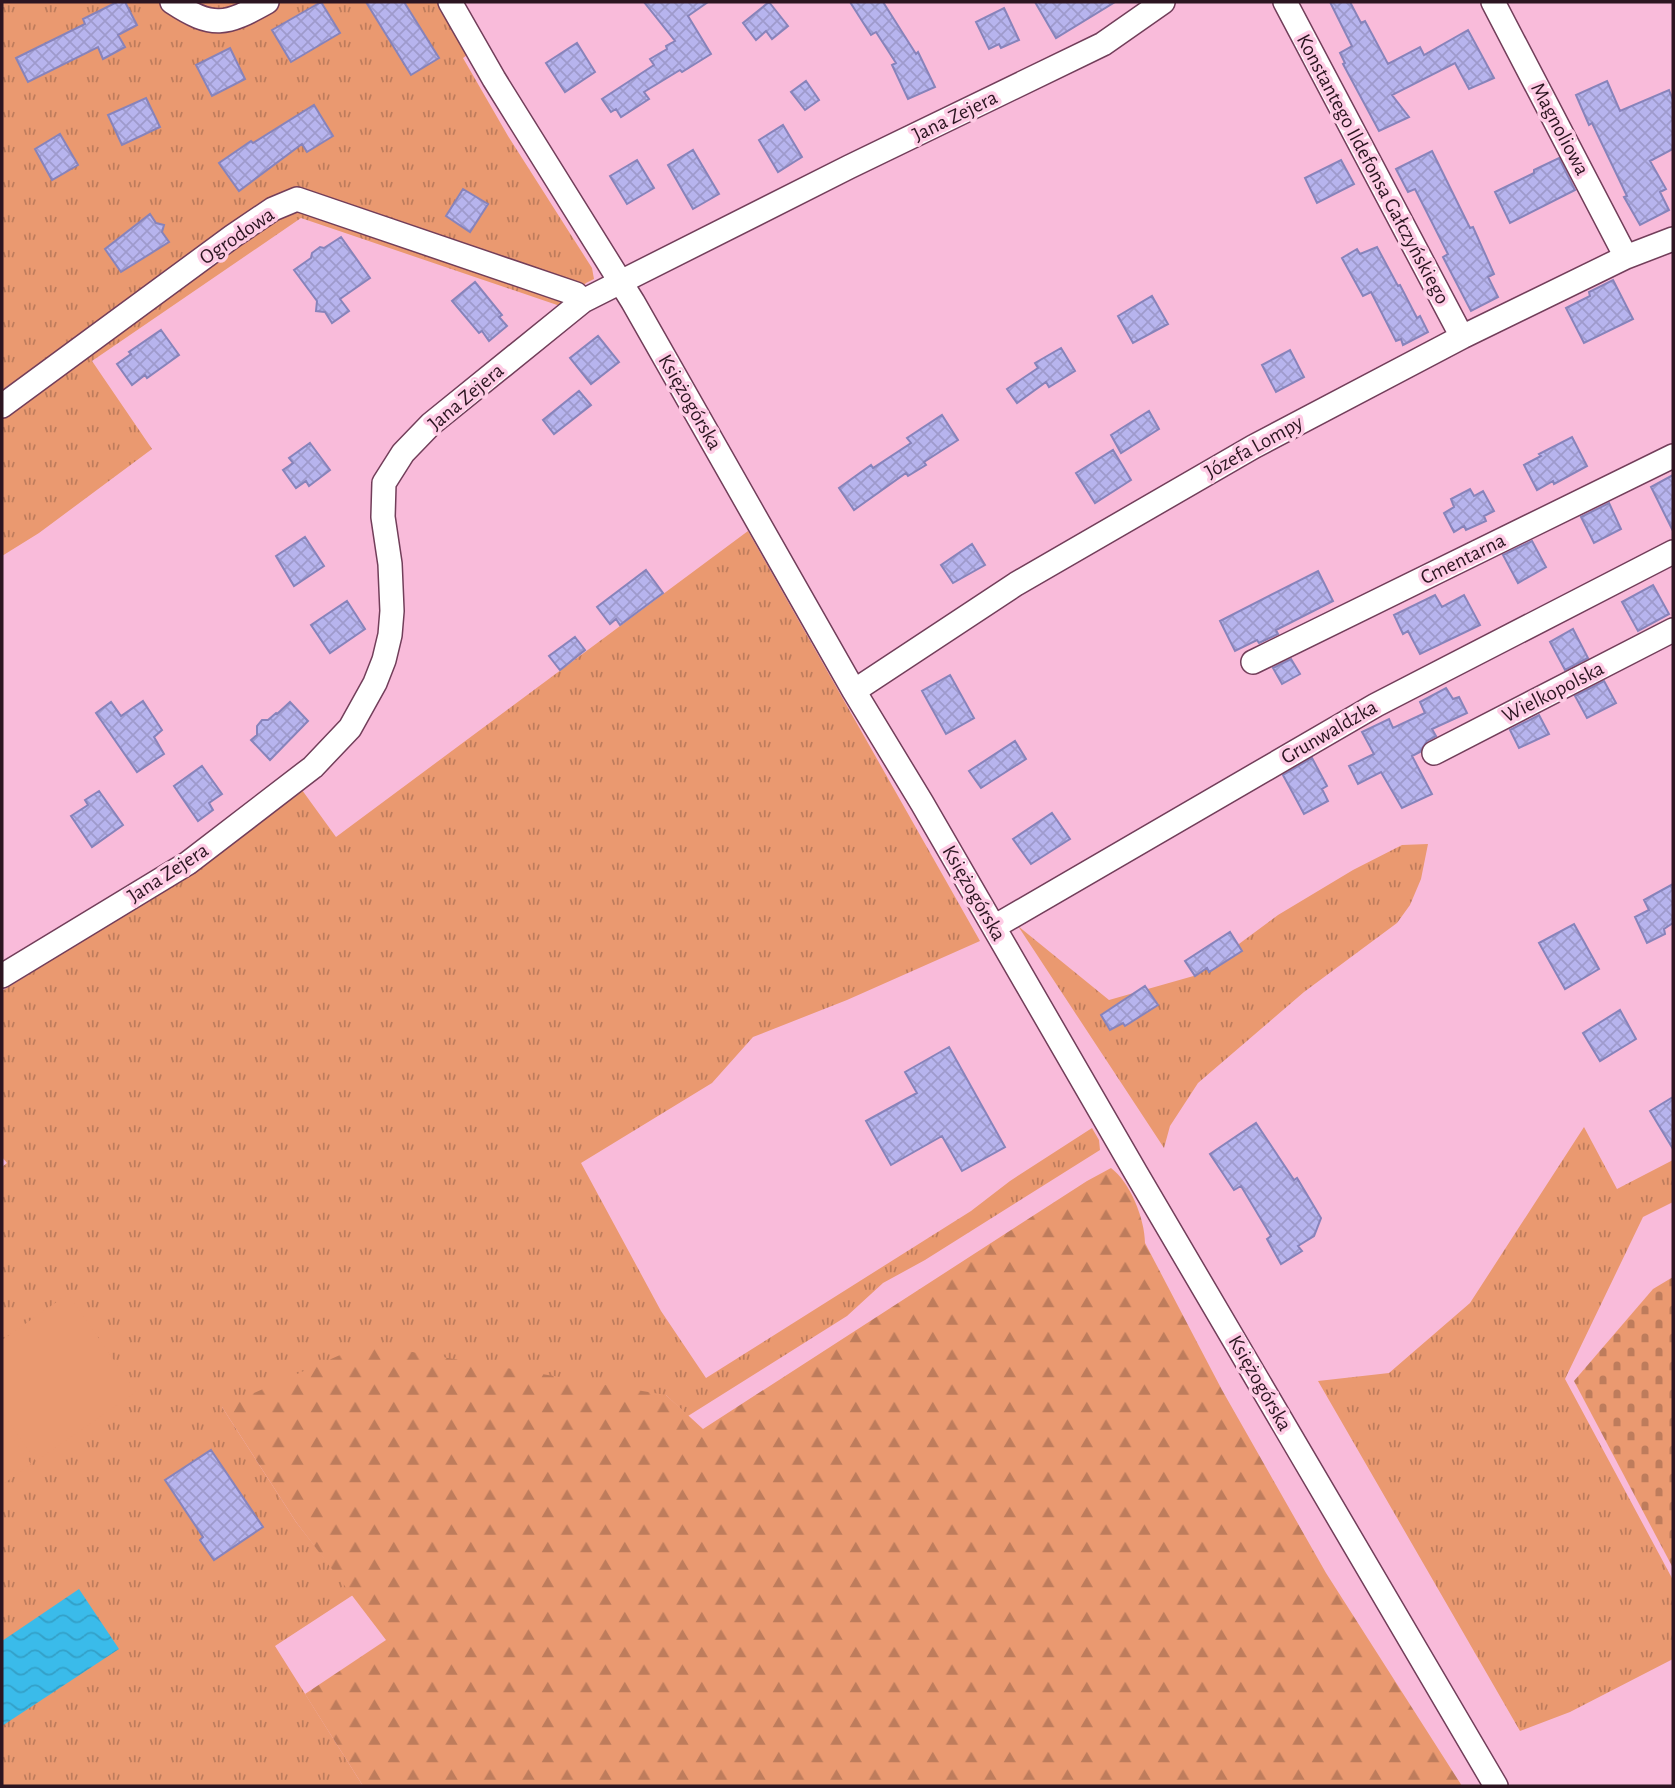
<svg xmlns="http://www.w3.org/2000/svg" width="1675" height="1788" viewBox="0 0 1675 1788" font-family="'Alegreya Sans',sans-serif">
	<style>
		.grass { fill: url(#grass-tufts) }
		.forest { fill: url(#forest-firs) }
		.cemetery { fill: url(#cemetery-stones) }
		.pitch { fill: #ea9970 }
		.water { fill: url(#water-waves) }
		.building { fill: url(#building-cross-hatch); stroke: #8783ba; stroke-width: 2 }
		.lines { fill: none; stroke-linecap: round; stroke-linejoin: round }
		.minor-casing { stroke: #723e5a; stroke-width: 26 }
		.minor { stroke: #fff; stroke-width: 23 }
		.labels { text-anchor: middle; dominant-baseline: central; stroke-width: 7; stroke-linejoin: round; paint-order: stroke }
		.street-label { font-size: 21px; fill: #2c1521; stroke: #fecce5 }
	</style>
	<defs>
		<pattern id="grass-tufts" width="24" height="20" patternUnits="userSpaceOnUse" patternTransform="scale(1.75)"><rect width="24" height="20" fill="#ea9970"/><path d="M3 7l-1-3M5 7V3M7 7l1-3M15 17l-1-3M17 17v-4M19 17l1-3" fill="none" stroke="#be7c5c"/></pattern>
		<pattern id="forest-firs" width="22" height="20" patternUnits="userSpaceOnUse" patternTransform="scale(1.75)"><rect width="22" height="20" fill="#ea9970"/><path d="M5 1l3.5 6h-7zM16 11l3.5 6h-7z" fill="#be7c5c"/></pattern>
		<pattern id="cemetery-stones" width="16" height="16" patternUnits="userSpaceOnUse" patternTransform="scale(1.75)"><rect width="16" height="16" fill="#ea9970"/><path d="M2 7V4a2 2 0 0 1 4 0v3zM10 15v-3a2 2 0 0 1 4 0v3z" fill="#be7c5c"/></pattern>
		<pattern id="water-waves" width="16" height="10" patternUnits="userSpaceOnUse" patternTransform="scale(1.75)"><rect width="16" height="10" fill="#3abbea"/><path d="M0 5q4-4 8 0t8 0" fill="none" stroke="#33a0c8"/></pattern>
		<pattern id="building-cross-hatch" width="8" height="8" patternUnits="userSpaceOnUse" patternTransform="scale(1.75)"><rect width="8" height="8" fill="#b7b4ee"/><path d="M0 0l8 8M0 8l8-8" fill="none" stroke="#9e9acc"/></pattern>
	</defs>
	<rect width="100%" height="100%" fill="#f9bbda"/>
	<path class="grass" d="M2,2H441L470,53L463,58L508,136L592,268L594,279L586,283L563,307L301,218L92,361L152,449L39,533L2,556Z
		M748,531L980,941L847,1000L753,1037L712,1083L581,1163L661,1311L706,1378L971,1211L1010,1181L1092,1128L1099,1140L1100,1150L925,1260L883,1283L847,1316L688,1416L666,1395L222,1407L296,1522L353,1595L275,1646L363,1786H2V1167L7,1163L2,1157V991L177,882L302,790L336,837Z
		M1428,844L1421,879L1410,905L1397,923L1304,992L1198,1083L1170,1126L1164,1148L1018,926L1109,1000L1197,975L1278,915L1353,870L1402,845Z
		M1584,1127L1617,1189L1673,1160V1202L1643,1217L1565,1379L1673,1580V1659L1570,1712L1520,1731L1318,1381L1389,1373L1470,1303Z"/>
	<path class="forest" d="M1111,1168C1130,1182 1145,1219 1145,1243L1222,1390L1326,1573L1462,1786H363L305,1694L386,1640L296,1522L222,1407L365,1344L666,1395L703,1429L1087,1181Z"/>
	<path class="cemetery" d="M1673,1277V1568L1574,1381L1653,1289Z"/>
	<path class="pitch" d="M68,1294L136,1392L36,1461L2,1412V1340Z
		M2,1423L31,1464L2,1485Z"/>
	<path class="water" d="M79,1589L119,1649L2,1726V1641Z"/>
	<path class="building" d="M117,2H125L137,25L118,35L125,47L103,59L98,47L28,82L16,58L85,24L83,19Z
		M321,2L340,33L291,62L272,30Z
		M366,2H404L439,58L411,75Z
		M644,2H708L688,16L711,54L682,72L680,70L644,92L649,99L621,117L616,109L611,112L602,99L654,65L650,59L667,49L666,46L675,41Z
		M769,2L788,26L772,39L766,31L756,40L743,23Z
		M850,2H883L916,54L918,52L935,87L908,99L892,65L896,63L876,32L871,35Z
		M1035,2H1115L1056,38Z
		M1330,2H1350L1361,23L1365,21L1388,64L1420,47L1424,55L1468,30L1494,78L1469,89L1455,63L1392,95L1409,117L1379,131L1343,64L1345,63L1340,53L1352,46Z
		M1004,8L1019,40L1001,48L999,44L989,49L976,22Z
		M577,43L595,72L565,92L546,63Z
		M230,48L245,79L212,96L196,65Z
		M806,81L819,100L805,110L791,92Z
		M1607,81L1620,111L1669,90L1673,100V149L1650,161L1666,189L1660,192L1669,210L1640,225L1624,197L1627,196L1592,123L1589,125L1576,95Z
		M146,98L160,127L122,145L108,115Z
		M314,105L333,136L307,152L302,144L239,191L219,163L251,141L253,143Z
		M783,125L802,157L778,172L759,140Z
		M60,134L78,165L52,180L35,149Z
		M693,150L719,194L693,209L668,165Z
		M1432,151L1470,228L1473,227L1494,274L1488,277L1498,297L1471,311L1443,257L1448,254L1415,189L1408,192L1396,169Z
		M1559,158L1575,190L1510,223L1495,192L1534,173V170Z
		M637,160L654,188L627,204L610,176Z
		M1341,160L1354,184L1317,203L1305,178Z
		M463,189L488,204L470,232L446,216Z
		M150,214L156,223L164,225L162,232L169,242L121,272L105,249Z
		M341,237L370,278L340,299L349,311L332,323L325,312L316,311L317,301L294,270L311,258L312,253L320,247L324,248Z
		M1377,247L1398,286L1400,285L1417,318L1420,316L1428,332L1403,345L1401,339L1396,341L1371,292L1363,296L1342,258L1357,249L1360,254Z
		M1613,280L1633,319L1584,343L1566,308L1590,296L1589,292Z
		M475,282L502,315L499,317L507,326L489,341L482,331L479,333L452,301Z
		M1152,296L1168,324L1133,343L1118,316Z
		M161,330L179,355L147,378L145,375L132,385L117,364L131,354L129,352Z
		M598,336L619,362L591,384L570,358Z
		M1061,348L1075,371L1049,387L1046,382L1017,403L1007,389L1038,368L1035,363Z
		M1290,350L1304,377L1276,392L1262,365Z
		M579,391L591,405L554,434L543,420Z
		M1149,411L1159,429L1121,453L1111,435Z
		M942,415L958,440L924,462L926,465L908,476L906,473L854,510L839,488L871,465L873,468L911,443L907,438Z
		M1572,437L1587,466L1554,484L1553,481L1537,490L1524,465L1541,456L1539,454Z
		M310,443L330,470L309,486L306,481L296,488L283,470L293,463L289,458Z
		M1113,450L1131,480L1095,503L1076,473Z
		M1673,475V531L1651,487Z
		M1470,489L1474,496L1483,491L1494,511L1484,516L1486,521L1466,530L1464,526L1454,532L1444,513L1454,507L1451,499Z
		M1609,503L1621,529L1594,543L1581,517Z
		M305,537L324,566L294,586L276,556Z
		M1532,541L1546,567L1518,583L1503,555Z
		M972,544L985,565L953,583L941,565Z
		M646,570L663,593L620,625L616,619L610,624L597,607Z
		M1318,571L1333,601L1276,630L1278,634L1259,643L1257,640L1235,651L1220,621Z
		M1653,585L1669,614L1638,631L1622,602Z
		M1435,595L1442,607L1464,595L1480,625L1420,654L1408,631L1403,634L1394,615Z
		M347,601L365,629L330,653L311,625Z
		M1573,629L1588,658L1565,670L1550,642Z
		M575,637L585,650L560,670L549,656Z
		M1291,659L1300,674L1282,684L1273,668Z
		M950,675L974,718L946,734L922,691Z
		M1604,681L1616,703L1587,718L1575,696Z
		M1446,688L1453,699L1459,697L1467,713L1432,729L1436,736L1427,741L1420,752L1412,756L1432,794L1402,808L1381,772L1358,784L1349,766L1374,754L1362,732L1389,719L1393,728L1425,713L1420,702Z
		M143,701L162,730L154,737L164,754L137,772L96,713L111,702L121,716Z
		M290,702L308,721L270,760L251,740L257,735V726L262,720H268L276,713L277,714Z
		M1539,715L1549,734L1519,748L1510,730Z
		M1015,741L1026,759L981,788L969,771Z
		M1312,758L1327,786L1322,789L1328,801L1304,814L1283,775Z
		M202,766L222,794L209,803L213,810L198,821L174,786Z
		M99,791L123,825L92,847L71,816L88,805L85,800Z
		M1052,813L1070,839L1031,864L1013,839Z
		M1673,884V923L1664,929L1665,934L1647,943L1635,917L1649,910L1644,900Z
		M1574,924L1599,969L1565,989L1539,943Z
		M1230,932L1242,951L1209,972L1207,968L1195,976L1185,961Z
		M1145,986L1158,1005L1125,1026L1123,1023L1110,1030L1101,1015Z
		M1620,1010L1636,1039L1600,1061L1583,1033Z
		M949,1047L1005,1147L962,1171L942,1136L891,1165L866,1121L917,1093L905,1072Z
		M1673,1097V1149L1650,1111Z
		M1256,1123L1294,1180L1297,1178L1321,1218L1314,1236L1298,1246L1302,1251L1281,1264L1267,1239L1271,1236L1241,1186L1234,1190L1210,1154Z
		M211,1450L263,1527L214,1560L200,1540L203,1537L165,1480Z"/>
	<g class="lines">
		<defs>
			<path id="minor" d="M172,2C213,29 226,25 267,2
				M450,2L494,79L633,302L854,691L922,803L1136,1173L1496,1786
				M1285,2L1462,337
				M1493,2L1626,257
				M2,406L233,236L273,209L297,199L576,294L583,301
				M1253,662L1673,456
				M854,691L1016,584L1253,447L1462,337L1626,257L1673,239
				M1434,753L1673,630
				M994,927L1376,705L1673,552
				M2,976L188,863L313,767L350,728L375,683L384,660L390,635L392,611L390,564L383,517L384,483L403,453L431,424L583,301L849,167L1103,44L1163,2"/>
		</defs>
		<use href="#minor" class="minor-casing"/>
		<use href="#minor" class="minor"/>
	</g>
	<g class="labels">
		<g class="street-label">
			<text transform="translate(955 116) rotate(-26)">Jana Zejera</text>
			<text transform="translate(1560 129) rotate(62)">Magnoliowa</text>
			<text transform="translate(1373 169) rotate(62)">Konstantego Ildefonsa Gałczyńskiego</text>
			<text transform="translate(237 236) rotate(-34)">Ogrodowa</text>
			<text transform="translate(466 397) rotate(-40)">Jana Zejera</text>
			<text transform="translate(690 402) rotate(60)">Księżogórska</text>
			<text transform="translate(1254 447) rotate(-29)">Józefa Lompy</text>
			<text transform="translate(1463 559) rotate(-26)">Cmentarna</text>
			<text transform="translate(1553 692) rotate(-27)">Wielkopolska</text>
			<text transform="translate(1329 732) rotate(-30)">Grunwaldzka</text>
			<text transform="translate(168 873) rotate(-33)">Jana Zejera</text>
			<text transform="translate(974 893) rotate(60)">Księżogórska</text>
			<text transform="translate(1260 1383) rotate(60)">Księżogórska</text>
		</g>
	</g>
	<rect width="1675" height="1788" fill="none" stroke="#2c1521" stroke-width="7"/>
</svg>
